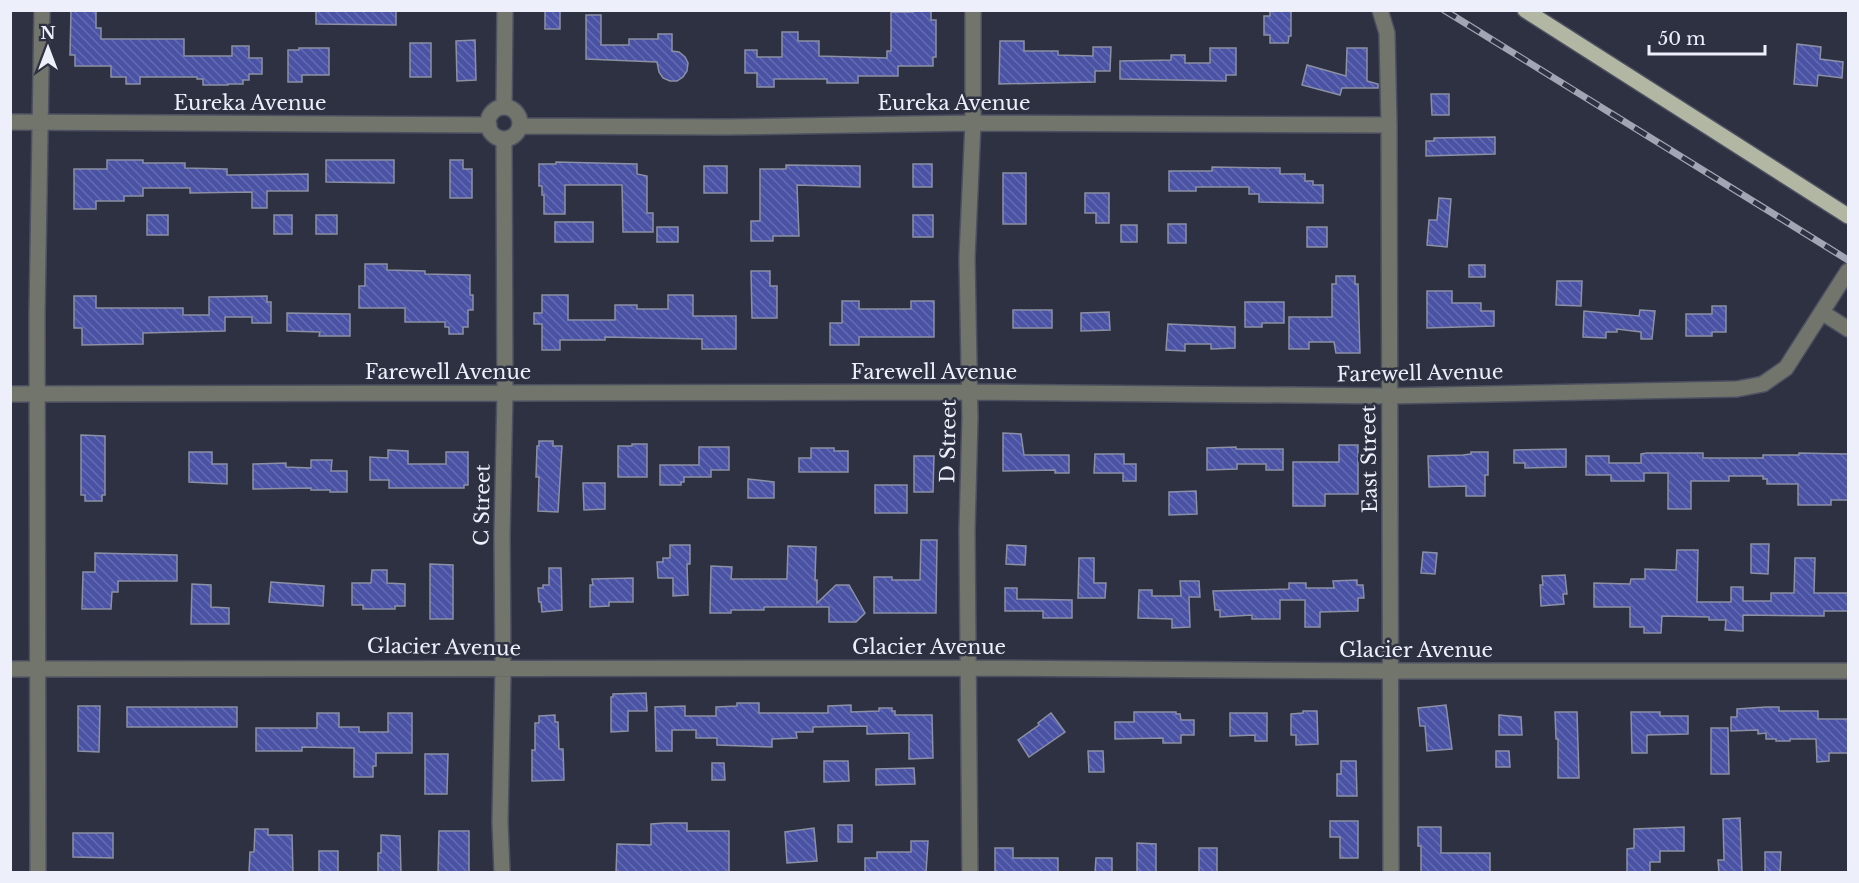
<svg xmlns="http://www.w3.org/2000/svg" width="1859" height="883" viewBox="0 0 1859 883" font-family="'Libre Baskerville',serif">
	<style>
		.building { fill: url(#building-back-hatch); stroke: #8b90a4; stroke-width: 1.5 }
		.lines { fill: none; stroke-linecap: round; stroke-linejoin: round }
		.minor-casing { stroke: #4d5060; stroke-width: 18 }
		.major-casing { stroke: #4d5060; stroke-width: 18 }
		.minor { stroke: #72756c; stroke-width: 15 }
		.major { stroke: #b2b7a4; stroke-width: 15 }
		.rail-casing { stroke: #a2a5b3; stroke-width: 7 }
		.rail { stroke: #2e3142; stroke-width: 4.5; stroke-dasharray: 14; stroke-linecap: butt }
		.labels { text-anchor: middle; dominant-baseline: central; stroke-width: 5; stroke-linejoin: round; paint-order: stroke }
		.street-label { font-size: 20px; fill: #edf0fb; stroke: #2e3142 }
	</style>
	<defs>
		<pattern id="building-back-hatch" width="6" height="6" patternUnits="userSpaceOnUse" patternTransform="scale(1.5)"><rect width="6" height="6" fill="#4a52a4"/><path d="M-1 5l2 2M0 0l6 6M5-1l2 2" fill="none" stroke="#646bb2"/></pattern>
	</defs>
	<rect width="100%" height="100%" fill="#2e3142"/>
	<path class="building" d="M71,10H96V28H101V39H184V56H232V46H249V58H262V74H249V80H243V84H228V85H203V79H197V77H140V84H126V77H111V66H75V55H70Z
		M316,10H396V25L316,24Z
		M545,10H560V29H545Z
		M913,10H931V20H936V57H933V66H898V76H858V83H827V79H774V87H757V73H745V50H757V57H782V32H798V41H819V56L887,58V51H891V12H913Z
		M1270,10H1291V36H1289L1288,43H1270V35H1264V16H1270Z
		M586,15H601V45H629V39H658V34H672V51L679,52L685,57L688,63L687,71L683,77L677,81H670L663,78L659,72L657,62L586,59Z
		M475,40L476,80L457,81L456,41Z
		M1000,41H1024V51H1058V55L1093,56V47H1111L1110,71H1095V82L999,84Z
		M410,43H431V77H410Z
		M1797,44L1821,47L1820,59L1843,62L1842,78L1818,75L1817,86L1794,84Z
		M299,48H329V75H302V82H288V50H299Z
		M1210,48H1236V75H1226V81L1120,79V61L1171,60V55H1185V63H1210Z
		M1347,48H1367V81L1378,84V88H1342L1340,95L1302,85L1307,65L1346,76Z
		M1431,94H1449V115H1432Z
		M1495,137V154L1426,156V141H1434V138Z
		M107,160H143V163H185V168L227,169V175L308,174V191H267V208H252V192L190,193V188H143V196H124V201H96V209H74V169H107Z
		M326,160H394V183L326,182Z
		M450,160H463V169H472V198H450Z
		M556,162L637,164V174L647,176V213H653V232H623L622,185H565V214H544V195H542V186H539V164H556Z
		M913,164H932V187H913Z
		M786,165L860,166V187L797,185L799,236H773V241H751V221H760V169H786Z
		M704,166H727V193H704Z
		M1212,167L1280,168V174H1305V181H1313V185H1323V203L1259,202V194H1249V187H1196V191H1169V171H1212Z
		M1003,173H1026V224H1003Z
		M1085,193H1109V223H1096V213H1085Z
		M1439,198L1451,199L1447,247L1427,245L1429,220H1437Z
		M147,215H168V235H147Z
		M274,215H292V234H274Z
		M316,215H337V234H316Z
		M913,215H933V237H913Z
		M555,222H593V242H555Z
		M1168,224H1186V243H1168Z
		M1121,225H1137V242H1121Z
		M657,227H678V242H657Z
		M1307,227H1327V247H1307Z
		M365,264H387V270L425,271V274L470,275V295H473V310H468V327H463V334H449V327H445V322H405V308H359V286H365Z
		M1469,265H1485V277H1469Z
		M751,271H770V286H777V318H752Z
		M1336,276H1355V284H1358L1360,353H1336L1334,342H1309V349H1289V317H1332V284H1336Z
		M1557,281H1582L1581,306L1556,305Z
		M1427,291H1452V303H1481V311H1494V326L1427,328Z
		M542,295H568V320H615V305H637V309H668V295H693V316H736V349H702V339L605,337V340H560V350H542V324H534V313H542Z
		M74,296H96V308H183V315H209V297L267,296V302H271V323H252V317H225V331L143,333V344L82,345V328H74Z
		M842,301H859V309H911V301H934V337H859V345H830V323H842Z
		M1245,302H1284V323H1262V327H1245Z
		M1712,306H1726V332H1712V336H1686V314H1712Z
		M1013,310H1052V328H1013Z
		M1640,310L1655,311L1652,339H1641V332L1617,329V332H1606V338L1583,337L1584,311L1639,316Z
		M1109,312L1110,330L1081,331V313Z
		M287,313L350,314V336H319L320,332L287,331Z
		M1168,324L1235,327V348L1211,349V344H1185V351L1166,350Z
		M1003,433L1021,434L1024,455H1069V473H1055V470L1003,471Z
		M81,435L105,436V495H102V501H85V495H81Z
		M539,441H553V446H562L558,512L538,511L539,477H536L537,446H539Z
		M632,444H647V477H618V446H632Z
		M1339,445H1358V494H1325V506H1293V462H1339Z
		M699,447H729V470H711V477H684V482H681V485H660V465H699Z
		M1236,447V449H1283V470H1266V464H1237V469L1207,470V448Z
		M811,448H834V451H848V472H799V458H811Z
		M1566,449V467L1525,468V463H1514V450Z
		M388,450L408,451V464H446V452H468V485H464V488H389V480H370V457L388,458Z
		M189,452H212V464H227V484L189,482Z
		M1471,452H1488V475H1485V496H1466V486L1429,487L1428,456L1463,455L1471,454Z
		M1647,453H1703V458H1763V455H1799V453L1848,454V500H1831V505H1798V484H1767V479H1763V476H1729V481H1691V509H1668V473H1644V481H1611V475H1586V456H1609V463H1641V454Z
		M1095,454H1124V464H1136V481H1123V473H1094Z
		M914,456H934L933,492H914Z
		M311,460H332L331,471H347V492H330V490H311V488L253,489V464L286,463V467L311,468Z
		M748,479L774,482V498H748Z
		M583,483H605V509L584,510Z
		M875,485H907V513H875Z
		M1196,491L1197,514L1169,515V492Z
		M921,540H937L936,613H874V577H892V580H920Z
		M1751,544H1769L1768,574L1751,573Z
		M670,545H690V564H687L688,595L673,596V578H658L657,562H663V558H670Z
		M1007,545L1026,546L1025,565L1006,564Z
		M788,546L816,547L815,580H817V603L836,585H849L865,613L856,622H829V607H764V610H731V613H710L711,566L732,567L731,579H787Z
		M1677,550H1698L1697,602H1731V587H1743V601H1771V593H1794L1795,558H1815L1814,593H1848V611H1824V616L1743,615V631L1725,630L1726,620H1709V617L1662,616L1661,633H1644V627H1630V607H1594V583L1630,584L1631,579H1645V569L1676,570Z
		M1423,552L1437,553L1435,574L1421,573Z
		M95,553L177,555V581H118V592H112L111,609H82L83,572H95Z
		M1079,558H1094V583H1106L1105,598H1078Z
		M430,564L453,565V619H430Z
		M549,568H561L562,610L542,612L541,602H539L538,588H543V585H549Z
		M372,570H387V583L405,584V606H395V609H363V605H352V583H371Z
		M1565,575L1567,594H1563L1564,604L1541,606L1540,585H1543L1542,576Z
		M633,578V602H609V606L590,607V585H593L592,579Z
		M1357,580V585H1363L1364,598H1358V611L1320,612V627H1305V600H1280V619H1252V615L1220,617V610H1215L1213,591L1289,589V583H1306V588H1334L1333,581Z
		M1180,581H1199L1200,597H1189L1190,627L1172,628V619L1138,618L1139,590H1152V596H1181Z
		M271,582L324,586L323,606L269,602Z
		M192,584L211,585V607L229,608V624H191Z
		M1005,588H1017V599L1072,600V618H1043V611H1005Z
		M646,693L647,711H628V731L611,732V697H613V694Z
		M737,703H759V713H828V706L851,705V712L879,711V708H892V711H895V715H932L933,758L909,759V733L867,734V726L813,727V732H796L797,738L772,739V747L717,745V738H696V730H672V751H656L655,707L685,706V716H716V707L737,706Z
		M1446,705L1452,749L1427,751L1425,726H1420L1418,708Z
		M78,706H100L99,752L78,751Z
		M127,707H237V727H127Z
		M1766,707H1779V711H1818V719H1848V753H1829V761L1817,762L1816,739H1790V741H1776V739H1766V733L1758,734V730L1731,731V717H1737V709Z
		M1303,711H1317L1318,744L1296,745V735H1291V714L1303,713Z
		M1134,712H1176V714H1180L1181,720H1194V735H1181V743H1163V738L1115,739V722H1134Z
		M1555,712H1577L1579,778H1558V739H1556Z
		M1631,712H1660V716H1688V734L1647,735V753H1632Z
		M317,713H339V727H359V732H388V713H412V753H376V766H373V777H354V748L302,747V751H256V728H317Z
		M1051,713L1065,732L1029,757L1018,740L1039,725L1038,723Z
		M1230,713H1267V741H1255V735L1230,736Z
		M555,715V722H558L559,749H563L564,780L532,781V750H535V723H539V716Z
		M1499,715L1521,717L1522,735H1499Z
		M1711,728H1728L1729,774H1711Z
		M1088,751H1103L1104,772H1089Z
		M1496,751H1509L1510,767H1496Z
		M425,754H448L447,794H425Z
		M824,761H848L849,781L824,782Z
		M1341,761H1356L1357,796H1337V774H1341Z
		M712,763H724L725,780H712Z
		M914,768L915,784L876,785V769Z
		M1740,818L1742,873H1719L1718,860H1724L1723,819Z
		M1330,821H1358V858H1340V837H1330Z
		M665,823H687V831H729V873H616L617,844L651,845V824Z
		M838,825H852V842H838Z
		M1418,827H1441V853H1490V873H1421V846H1418Z
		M1684,827V851H1660V862H1650V873H1627V849L1634,848V829Z
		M814,828L817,861L787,863L785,832Z
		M255,829H268V835H292L293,873H249L250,852H254Z
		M439,831H469V873H438Z
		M73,833H113V858L73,857Z
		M381,835L400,836L401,873H378V853H381Z
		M911,841H928L926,873H865V858H877V852H911Z
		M1137,843L1156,844V873H1137Z
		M995,848H1013V858H1058V871L1055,873H995Z
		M1199,848H1217V873H1199Z
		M319,851H338V873H319Z
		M1765,852H1781L1780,873H1765Z
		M1096,858H1112V873H1095Z"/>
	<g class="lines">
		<defs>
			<path id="minor" d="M1380,10L1387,33L1389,125L1391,872
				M504,107L505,10
				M488 123a16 16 0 1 1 32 0a16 16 0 1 1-32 0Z
				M10,122L489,125
				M520,126L726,127L973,123L1389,125
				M1823,313L1848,329
				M10,394L970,392L1389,396L1737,389L1763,384L1786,368L1848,271
				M10,669L970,668L1390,671H1848
				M38,872L37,315L42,10
				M502,872L500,822L503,669L502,536L505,393L504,139
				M970,872L967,531L970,418L967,258L973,123V10"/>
			<path id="major" d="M1525,10L1848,216"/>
		</defs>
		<use href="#minor" class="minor-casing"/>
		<use href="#major" class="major-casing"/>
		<use href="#minor" class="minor"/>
		<use href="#major" class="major"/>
		<defs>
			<path id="rail" d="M1444,10L1848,260"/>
		</defs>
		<use href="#rail" class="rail-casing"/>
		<use href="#rail" class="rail"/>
	</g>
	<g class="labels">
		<g class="street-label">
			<text x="250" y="103">Eureka Avenue</text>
			<text x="954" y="103">Eureka Avenue</text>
			<text x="448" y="372">Farewell Avenue</text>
			<text x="934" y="372">Farewell Avenue</text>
			<text transform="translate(1420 373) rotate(-1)">Farewell Avenue</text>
			<text transform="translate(948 441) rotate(-89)">D Street</text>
			<text transform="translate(1369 459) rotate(-91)">East Street</text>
			<text transform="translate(482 505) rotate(-89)">C Street</text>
			<text transform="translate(444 647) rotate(1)">Glacier Avenue</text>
			<text x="929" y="647">Glacier Avenue</text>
			<text x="1416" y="650">Glacier Avenue</text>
		</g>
	</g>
	<rect width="1859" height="883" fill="none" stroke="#edf0fb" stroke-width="24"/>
	<g transform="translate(48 48)" stroke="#2e3142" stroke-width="4.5" paint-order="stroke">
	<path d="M0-4.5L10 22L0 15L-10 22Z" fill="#edf0fb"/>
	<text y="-9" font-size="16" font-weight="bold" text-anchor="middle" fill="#edf0fb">N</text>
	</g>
	<path d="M1649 45v9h116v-9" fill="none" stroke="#edf0fb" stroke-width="3"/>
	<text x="1658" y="45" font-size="18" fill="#edf0fb" stroke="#2e3142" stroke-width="4.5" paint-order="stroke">50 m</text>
</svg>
